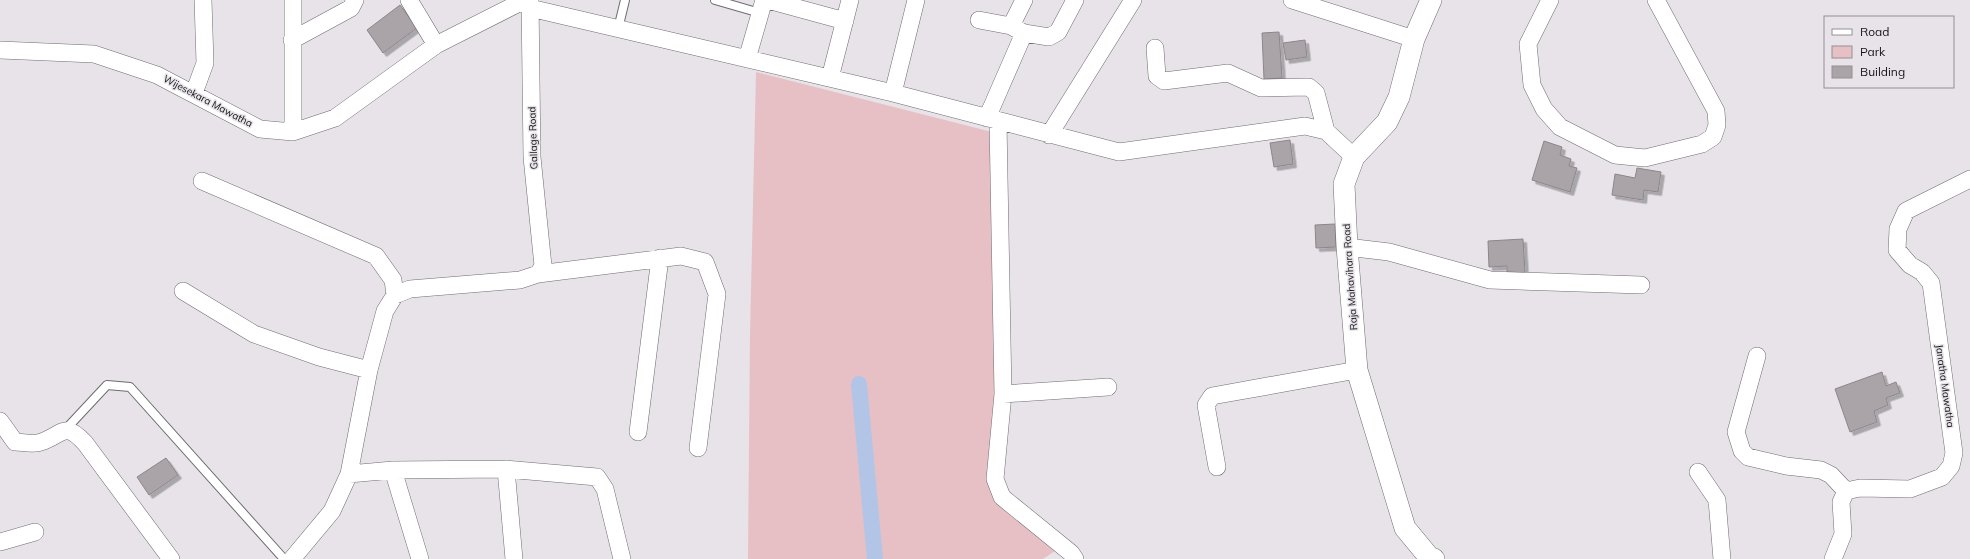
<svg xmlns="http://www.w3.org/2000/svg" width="1970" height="559" viewBox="0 0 1970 559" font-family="Mulish,sans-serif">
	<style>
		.green { fill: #e7c0c6 }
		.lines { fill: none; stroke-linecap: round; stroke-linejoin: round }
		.canal { stroke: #b2c5e6; stroke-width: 16 }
		.building { fill: #aaa4a8; stroke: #8c8689; filter: url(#shadow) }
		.service-casing { stroke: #6f6c71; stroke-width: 10 }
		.minor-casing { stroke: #6f6c71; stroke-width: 18 }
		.tertiary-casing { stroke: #6f6c71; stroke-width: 22 }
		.service { stroke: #fff; stroke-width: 8 }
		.minor { stroke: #fff; stroke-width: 17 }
		.tertiary { stroke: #fff; stroke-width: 21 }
		.labels { text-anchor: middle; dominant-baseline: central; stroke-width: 3; stroke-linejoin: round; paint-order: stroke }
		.street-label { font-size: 10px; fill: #141315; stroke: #e7e3e9 }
	</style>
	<defs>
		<filter id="shadow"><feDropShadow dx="3.5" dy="3.5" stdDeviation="0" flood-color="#0004"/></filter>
	</defs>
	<rect width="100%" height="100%" fill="#e7e3e9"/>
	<path class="green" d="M756,72L1000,134L998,501L1055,551L1043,559H748L750,334Z"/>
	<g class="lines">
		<path class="canal" d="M859,384L875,559"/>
	</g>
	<path class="building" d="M400,5L417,28L383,53L367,30Z
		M1279,32L1282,78L1264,79L1262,33Z
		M1305,40L1307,57L1286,60L1283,43Z
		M1290,140L1293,164L1274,167L1270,143Z
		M1544,141L1562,147L1560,155L1571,159L1569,166L1577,168L1570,192L1532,180Z
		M1637,168L1661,172L1658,192L1644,190L1643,200L1612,195L1615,174L1635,178Z
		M1335,224L1336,247L1316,248L1315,225Z
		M1523,239L1525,273L1507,274V266L1489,267L1488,241Z
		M1882,372L1886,386L1896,382L1900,393L1886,398L1888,405L1874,411L1877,422L1850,432L1835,389Z
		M166,458L178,475L149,495L137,477Z"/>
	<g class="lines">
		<defs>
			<path id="service" d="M715,0L760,13
				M618,29L625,0
				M65,430L107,385L130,387L284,559"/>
			<path id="minor" d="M293,0V132
				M409,0L436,45
				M530,0L532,157L543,266L538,274
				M768,0L845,21
				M1292,0L1414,39
				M1550,0L1528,44L1532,85L1544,109L1560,127L1615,155L1645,158L1702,144L1713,137L1717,125L1716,111L1656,0
				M530,8L893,93L1119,152L1305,126L1326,131L1354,157
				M979,20L1011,26L1024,33L1049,37L1058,32L1075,0
				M1011,26L1024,0
				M292,40L351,8L355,0
				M1155,48L1157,76L1164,81L1228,73L1261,88L1309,87L1316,93L1326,131
				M0,50L94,54L157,75L260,129L293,132L335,118L436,45L525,0
				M747,59L764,0
				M830,78L850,0
				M194,93L205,63L203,0
				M893,93L916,0
				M987,118L1024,33
				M998,122L1003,394L995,479L1002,497L1071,553L1075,559
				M1049,135L1133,0
				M202,181L376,256L393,280L395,295
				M1347,247L1389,252L1490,280L1641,285
				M183,291L254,334L319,357L369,370
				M1757,356L1736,432L1742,451L1748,457L1786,466L1821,470L1831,475L1846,491
				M1003,394L1108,387
				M0,421L15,442C23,442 34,445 41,442C63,435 64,420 85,443L171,559
				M638,432L660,258
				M1217,467L1206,405L1212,396L1357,370
				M506,469L514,559
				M393,470L420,559
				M1698,472L1717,500L1722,559
				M349,474L393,470L506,469L597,477L605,489L622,559
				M0,542L35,532
				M292,559L332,511L349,474L369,370L385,311L395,295L410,289L520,280L538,274L681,256L705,262L717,294L698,448
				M1833,559L1843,534L1841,502L1846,491L1860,488L1910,489L1942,477L1951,466L1954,453L1931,283L1922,272L1910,265L1897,250L1898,229L1906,211L1970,179"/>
			<path id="tertiary" d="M1431,0L1414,39L1399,97L1387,122L1354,157L1344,184L1347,247L1357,370L1405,528L1429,557L1434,559"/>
		</defs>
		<use href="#service" class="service-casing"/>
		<use href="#minor" class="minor-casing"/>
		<use href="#tertiary" class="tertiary-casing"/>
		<use href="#service" class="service"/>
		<use href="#minor" class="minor"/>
		<use href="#tertiary" class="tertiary"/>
	</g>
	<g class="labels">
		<g class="street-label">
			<text transform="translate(208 101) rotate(28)">Wijesekara Mawatha</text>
			<text transform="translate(533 138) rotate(-92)">Gallage Road</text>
			<text transform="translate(1350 277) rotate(-94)">Raja Mahavihara Road</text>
			<text transform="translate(1945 386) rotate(82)">Janatha Mawatha</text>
		</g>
	</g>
	<rect x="1824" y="16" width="130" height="72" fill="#e7e3e9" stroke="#939094"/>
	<rect x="1832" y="29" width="20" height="6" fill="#ffffff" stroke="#939094"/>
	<text x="1860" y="36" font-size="12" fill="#141315">Road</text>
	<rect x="1832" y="46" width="20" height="12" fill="#e7c0c6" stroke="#939094"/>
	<text x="1860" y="56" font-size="12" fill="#141315">Park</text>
	<rect x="1832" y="66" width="20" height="12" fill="#aaa4a8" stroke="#939094"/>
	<text x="1860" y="76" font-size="12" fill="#141315">Building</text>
</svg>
